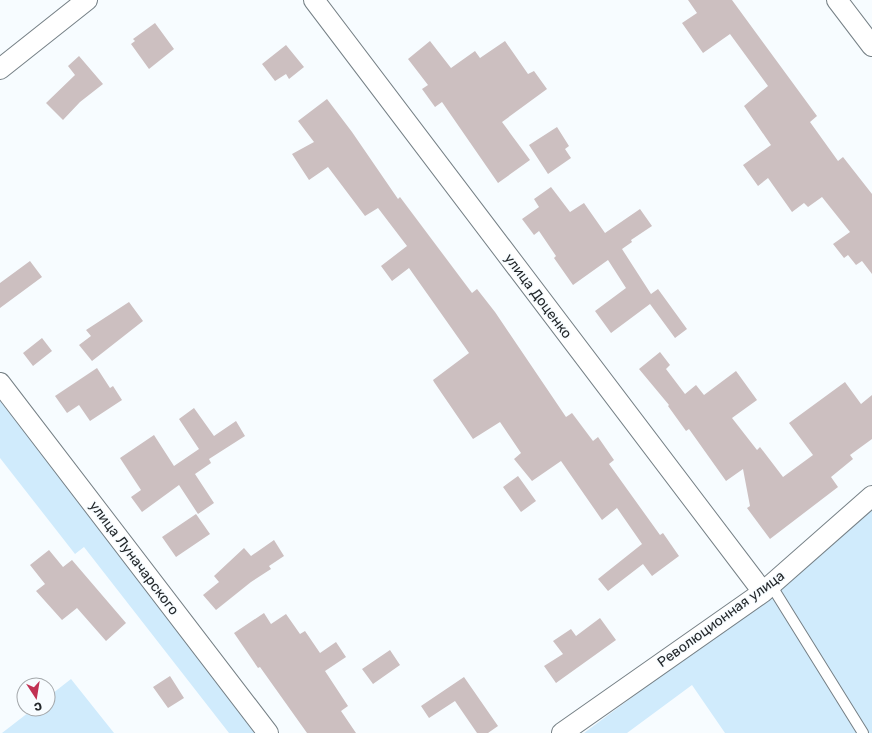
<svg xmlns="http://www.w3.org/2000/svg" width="872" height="733" viewBox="0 0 872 733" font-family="Rubik,sans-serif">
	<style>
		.green { fill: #d0ebfc }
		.building { fill: #ccbfc0 }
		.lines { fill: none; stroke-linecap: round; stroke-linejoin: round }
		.service-casing { stroke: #768086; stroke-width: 12 }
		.minor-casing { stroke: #768086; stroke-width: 22 }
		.service { stroke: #fff; stroke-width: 10 }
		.minor { stroke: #fff; stroke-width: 20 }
		.labels { text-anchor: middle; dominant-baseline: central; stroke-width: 3; stroke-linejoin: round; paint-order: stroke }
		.street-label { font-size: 14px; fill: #24282b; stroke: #f7fcff }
	</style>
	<rect width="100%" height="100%" fill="#f7fcff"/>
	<path class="green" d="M0,396L259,733H229L84,547L75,554L0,458Z
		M872,510V733H725L692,685L627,733H584L776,590Z
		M71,679L114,733H2L33,709H48V697Z"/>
	<path class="building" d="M688,0H732L817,116L810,122L838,161L843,157L872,194V274L862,261L856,265L848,255L844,258L833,244L850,232L822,197L808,207L804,203L792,212L768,178L758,186L743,165L771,145L744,106L768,86L730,34L703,53L682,23L697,13Z
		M155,23L174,49L149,69L131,44L135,41L133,39Z
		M430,41L451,68L475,51L480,58L505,41L528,74L534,71L547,89L502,122L530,160L498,183L442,102L435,107L422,89L428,85L408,59Z
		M286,45L304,67L289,79L286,74L275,81L262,64Z
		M79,56L103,84L80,102L63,120L46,103L75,75L68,66Z
		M327,99L352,132L398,199L400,197L472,293L477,289L495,312L566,417L572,413L593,441L598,437L614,460L609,464L660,535L663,533L679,556L652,576L643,564L608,591L598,579L642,544L617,508L602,520L561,461L532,481L514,459L521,453L500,422L473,439L434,382L433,380L469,353L409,268L392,281L381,266L407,246L378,208L365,216L328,167L309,180L292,154L314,142L298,121Z
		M557,127L569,146L565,149L571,158L548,174L529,145Z
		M551,187L570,212L584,203L605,233L640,209L652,226L631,240L632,242L622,249L651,294L658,289L687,329L675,338L650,304L611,333L595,311L626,288L608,260L573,285L554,258L556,256L539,231L534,235L522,219L539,207L534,199Z
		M30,261L42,277L0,308V283Z
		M129,302L143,321L92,361L79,345L91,336L86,330Z
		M42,338L52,351L33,366L23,353Z
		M660,352L670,365L666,369L685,394L696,385L704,395L736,371L757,400L732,418L757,450L760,447L783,477L813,455L789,423L845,382L861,404L872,395V439L850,455L853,459L831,477L838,487L770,539L747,508L750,506L743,469L726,481L689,429L686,431L668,406L669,405L639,369Z
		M97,368L110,388L113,386L122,400L90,421L79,405L67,413L55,396Z
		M194,408L214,436L236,421L245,436L209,459L211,463L195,474L214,503L198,514L179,485L142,512L131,497L141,490L120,458L154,435L174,466L199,449L179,419Z
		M518,476L536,501L521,512L503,487Z
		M196,514L210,534L176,557L162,537Z
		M274,540L284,556L269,566L271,569L251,582L216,610L203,595L219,582L214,576L244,548L251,556Z
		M49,550L63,567L72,560L126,623L106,641L77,608L62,620L36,591L45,584L30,565Z
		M264,613L271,624L286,614L300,634L305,631L320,653L336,642L346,657L325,671L348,706L341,711L356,733H307L260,667L258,668L234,633Z
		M600,618L616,640L556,683L544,666L563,654L553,641L571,629L576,636Z
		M390,650L400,665L373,684L362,669Z
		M170,676L184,698L168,708L153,687Z
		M464,677L498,726L488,733H477L455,701L429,718L421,706Z"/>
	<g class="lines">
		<defs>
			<path id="service" d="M771,585L863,733"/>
			<path id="minor" d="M314,0L763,592
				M837,0L872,46
				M0,69L87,0
				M0,383L268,733
				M562,733L763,592L872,496"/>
		</defs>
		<use href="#service" class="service-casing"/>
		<use href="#minor" class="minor-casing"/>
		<use href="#service" class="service"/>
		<use href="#minor" class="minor"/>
	</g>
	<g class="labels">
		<g class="street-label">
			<text transform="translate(538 296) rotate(53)">улица Доценко</text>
			<text transform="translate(134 558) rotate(53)">улица Луначарского</text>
			<text transform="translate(721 619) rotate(-36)">Революционная улица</text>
		</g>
	</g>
	<g transform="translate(36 697) rotate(168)"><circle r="19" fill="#f7fcff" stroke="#a3a7aa"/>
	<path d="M0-3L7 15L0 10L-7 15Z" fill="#c13153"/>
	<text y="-6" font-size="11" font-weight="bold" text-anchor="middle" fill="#24282b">С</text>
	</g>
</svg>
